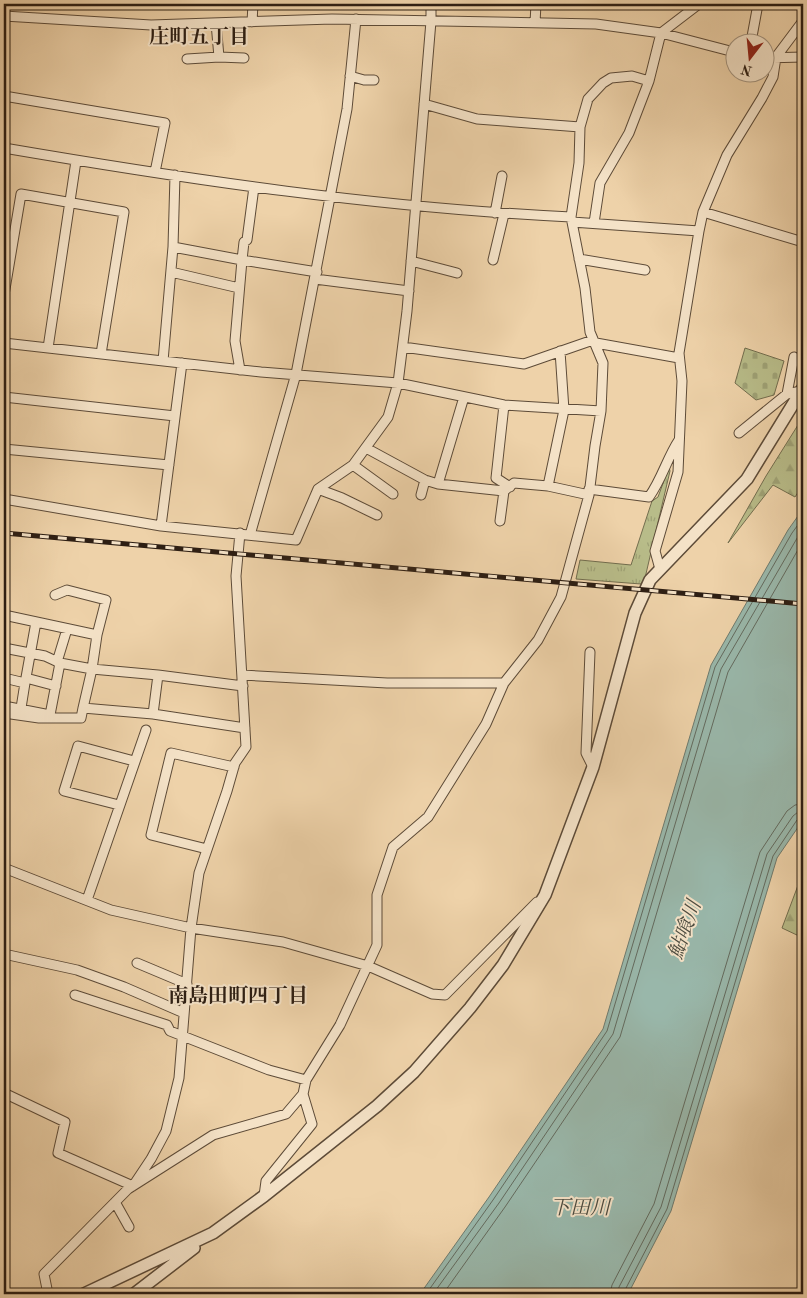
<svg xmlns="http://www.w3.org/2000/svg" width="807" height="1298" viewBox="0 0 807 1298" font-family="'Old Standard TT','Noto Serif JP',serif">
	<style>
		.grass { fill: url(#grass-tufts); stroke: #726d4e }
		.forest { fill: url(#forest-firs); stroke: #726d4e }
		.cemetery { fill: url(#cemetery-stones); stroke: #726d4e }
		.water { fill: #99b7aa; stroke: #6e7a6e }
		.lines { fill: none; stroke-linecap: round; stroke-linejoin: round }
		.shore { stroke: #636a5e; stroke-width: 1 }
		.minor-casing { stroke: #5d4b38; stroke-width: 11 }
		.tertiary-casing { stroke: #5d4b38; stroke-width: 14 }
		.minor { stroke: #f4e2c7; stroke-width: 9 }
		.tertiary { stroke: #f4e2c7; stroke-width: 11 }
		.rail-casing { stroke: #2d1e13; stroke-width: 5 }
		.rail { stroke: #f4e2c7; stroke-width: 3; stroke-dasharray: 9; stroke-linecap: butt }
		.labels { text-anchor: middle; dominant-baseline: central; stroke-width: 4; stroke-linejoin: round; paint-order: stroke }
		.neighbourhood-label { font-size: 20px; font-weight: bold; fill: #2d1e13; stroke: #f4e2c7 }
		.water-label { font-size: 20px; font-style: italic; fill: #4d4c40; stroke: #f4e2c7 }
	</style>
	<defs>
		<pattern id="grass-tufts" width="24" height="20" patternUnits="userSpaceOnUse" patternTransform="scale(1.25)"><rect width="24" height="20" fill="#b8bc89"/><path d="M3 7l-1-3M5 7V3M7 7l1-3M15 17l-1-3M17 17v-4M19 17l1-3" fill="none" stroke="#9ea175"/></pattern>
		<pattern id="forest-firs" width="22" height="20" patternUnits="userSpaceOnUse" patternTransform="scale(1.25)"><rect width="22" height="20" fill="#b8bc89"/><path d="M5 1l3.5 6h-7zM16 11l3.5 6h-7z" fill="#9ea175"/></pattern>
		<pattern id="cemetery-stones" width="16" height="16" patternUnits="userSpaceOnUse" patternTransform="scale(1.25)"><rect width="16" height="16" fill="#b8bc89"/><path d="M2 7V4a2 2 0 0 1 4 0v3zM10 15v-3a2 2 0 0 1 4 0v3z" fill="#9ea175"/></pattern>
	</defs>
	<rect width="100%" height="100%" fill="#eed2a9"/>
	<filter id="stains"><feTurbulence type="fractalNoise" baseFrequency=".004" numOctaves="4"/><feColorMatrix values="0 0 0 0 .2 0 0 0 0 .09 0 0 0 0 .02 0 0 0 .5 -.17"/></filter>
	<radialGradient id="worn" r=".72"><stop offset=".6" stop-color="#630" stop-opacity="0"/><stop offset="1" stop-color="#630" stop-opacity=".3"/></radialGradient>
	<path class="grass" d="M669,467L670,471L645,578L641,584L576,579L580,560L631,565L652,501L658,497Z"/>
	<path class="forest" d="M803,417V485L795,497L773,485L728,543L766,476Z
		M803,876V928L799,936L782,928L800,880Z"/>
	<path class="cemetery" d="M745,348L784,361L774,395L756,400L735,383Z"/>
	<path class="water" d="M803,509V820L777,858L671,1211L628,1294H420L489,1197L603,1029L711,665L788,530Z"/>
	<g class="lines">
		<path class="shore" d="M426,1294L493,1200L607,1031L715,667L792,533L803,518
			M433,1294L499,1203L613,1034L721,669L803,528
			M443,1294L505,1207L620,1037L728,672L803,541
			M610,1294L612,1285L654,1204L760,852L787,811L795,805L803,804
			M618,1294L619,1287L661,1207L767,854L793,816L798,812H803
			M624,1294L625,1290L667,1209L773,856L797,820L803,818"/>
		<defs>
			<path id="minor" d="M4,16L151,25L332,19L596,24L661,33L734,52
				M252,22L253,4
				M216,23L219,57
				M535,23L536,4
				M751,42L758,4
				M764,58L803,57
				M187,59L219,57L244,58
				M350,76L364,80H374
				M4,96L165,123L155,172
				M424,104L477,119L580,127
				M4,148C191,180 381,208 571,217L585,288L590,332L603,363L601,411L595,446L589,495L561,597L538,640L504,683L486,724L428,817L393,847L377,895V945L340,1025L306,1080L303,1094L286,1114L213,1135L128,1189L44,1274L48,1294
				M703,212L803,242
				M495,213L502,176
				M571,217L579,163L580,127L588,99L603,83L611,78L632,76L649,81L661,33L699,4
				M572,222L699,231L679,353L682,381L678,472L655,551L660,569
				M594,223L600,183L629,133L649,81
				M699,231L703,212L727,155L762,98L773,77L776,57L803,21
				M173,247L242,260L244,242L247,240L254,187
				M579,259L645,270
				M493,260L504,214
				M411,261L457,273
				M171,272L239,288
				M315,279L409,291
				M4,295L21,194L124,212L101,354
				M4,343L261,372L398,383L504,405L601,411
				M596,343L679,358
				M403,347L524,364L593,340
				M48,348L76,161
				M163,361L173,247L175,175
				M240,370L235,341L242,260L317,272
				M787,394L794,357
				M4,397L175,416
				M504,405L496,478L510,487
				M739,433L787,394L801,391
				M366,448L425,480L438,484L504,491L514,483L548,486L589,495
				M4,449L169,465
				M353,465L393,494
				M438,484L464,397
				M548,486L564,410L560,351
				M318,489L342,498L377,515
				M589,489L649,497C662,479 667,458 679,440
				M421,495L425,480
				M4,499L161,526L296,540L318,489L353,465L388,417L398,383L407,311L431,21V4
				M500,521L504,491
				M161,526L182,363
				M250,535L296,374L347,109L356,19
				M55,595L67,590L106,600L97,635
				M4,615L97,635L92,669L83,708L153,714L245,728
				M4,648L45,656L60,663L92,669L158,675L243,686
				M590,652L586,753L593,767
				M57,662L67,629
				M242,675L387,683H504
				M4,678L25,683L36,622
				M26,678L56,686
				M4,706L50,715L60,663
				M21,708L25,683
				M4,713L39,718H81L83,708
				M153,714L158,675
				M119,805L64,791L78,746L134,761
				M207,849L151,835L171,753L234,767
				M4,868L111,910L191,928L283,942L368,966L432,994L445,995L537,902
				M87,900L146,730
				M4,954L77,970L124,987L184,1013
				M137,963L187,984
				M75,995L167,1025L170,1031L269,1070L306,1080
				M4,1093L65,1122L58,1153L133,1186L151,1159L166,1131L179,1078L191,928L199,873L227,791L235,763L246,747L236,576L240,533
				M264,1196L266,1181L312,1124L303,1094
				M115,1202L129,1227"/>
			<path id="tertiary" d="M84,1294L213,1233L264,1196L377,1106L414,1072L470,1008L503,965L545,895L593,767L635,613L650,580L747,479L803,388
				M134,1294L194,1248"/>
		</defs>
		<use href="#minor" class="minor-casing"/>
		<use href="#tertiary" class="tertiary-casing"/>
		<use href="#minor" class="minor"/>
		<use href="#tertiary" class="tertiary"/>
		<defs>
			<path id="rail" d="M4,533L803,604"/>
		</defs>
		<use href="#rail" class="rail-casing"/>
		<use href="#rail" class="rail"/>
	</g>
	<g class="labels">
		<g class="neighbourhood-label">
			<text x="199" y="38">庄町五丁目</text>
			<text x="238" y="997">南島田町四丁目</text>
		</g>
		<g class="water-label">
			<text transform="translate(686 930) rotate(-70)">鮎喰川</text>
			<text x="580" y="1209">下田川</text>
		</g>
	</g>
	<rect width="807" height="1298" fill="none" stroke="#eed2a9" stroke-width="20"/>
	<rect x="5" y="5" width="797" height="1288" fill="none" stroke="#2d1e13" stroke-width="2.5"/>
	<rect x="10" y="10" width="787" height="1278" fill="none" stroke="#2d1e13"/>
	<g transform="translate(750 58) rotate(196)"><circle r="24" fill="#f4e2c7" stroke="#a4947f"/>
	<path d="M0-4L9 19L0 12L-9 19Z" fill="#8f2418"/>
	<text y="-8" font-size="14" font-weight="bold" text-anchor="middle" fill="#2d1e13">N</text>
	</g>
	<rect width="100%" height="100%" filter="url(#stains)"/>
	<rect width="100%" height="100%" fill="url(#worn)"/>
</svg>
